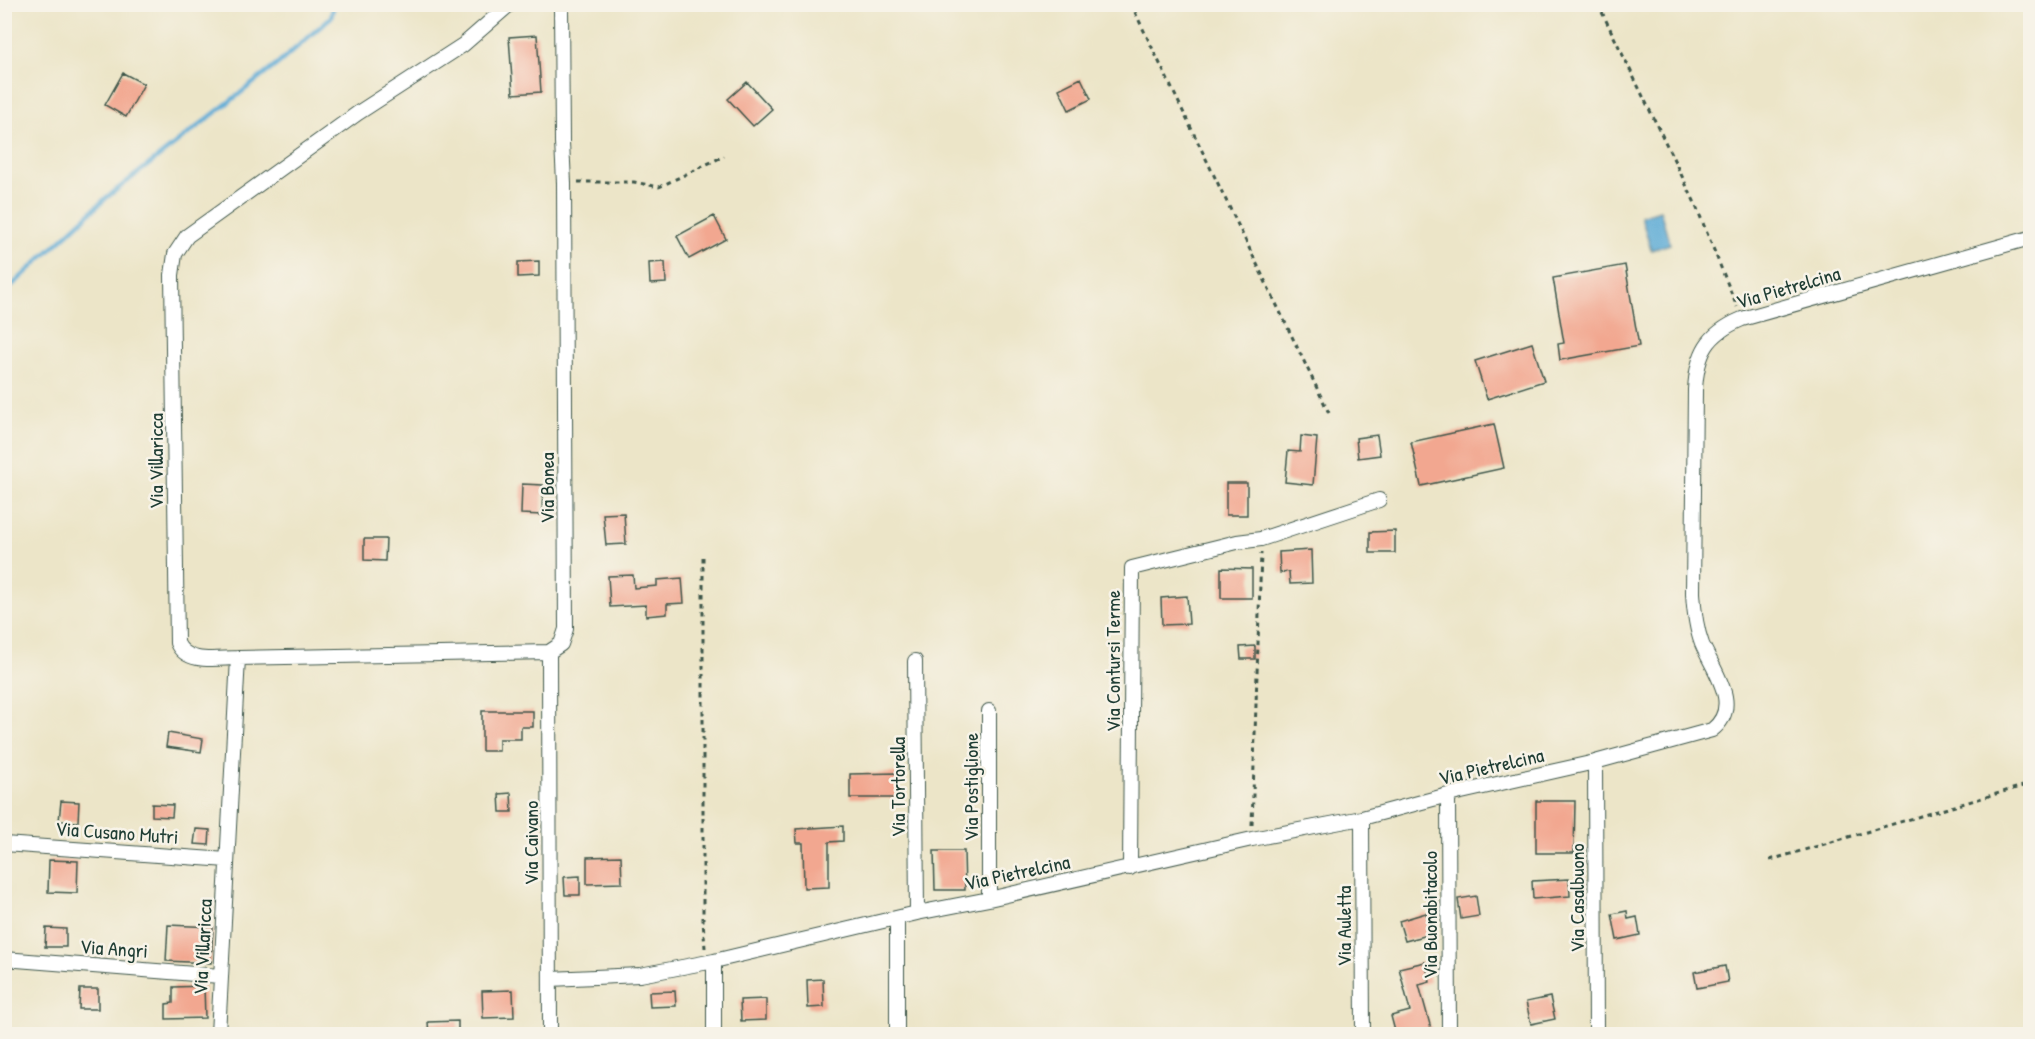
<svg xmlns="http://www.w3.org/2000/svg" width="2035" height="1039" viewBox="0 0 2035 1039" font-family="'Patrick Hand',sans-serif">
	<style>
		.water { fill: #5baad5; stroke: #3d7484; stroke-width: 1.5 }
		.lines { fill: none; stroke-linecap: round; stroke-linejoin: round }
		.stream { stroke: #5baad5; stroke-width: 4.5 }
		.building { fill: #f2a790 }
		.minor-casing { stroke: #3e564a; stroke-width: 16 }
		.path { stroke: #3e564a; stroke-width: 3; stroke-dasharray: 4.5 4.5; stroke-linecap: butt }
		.minor { stroke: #fff; stroke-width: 14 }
		.labels { text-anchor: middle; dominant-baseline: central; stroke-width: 5; stroke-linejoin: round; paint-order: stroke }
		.street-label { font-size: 20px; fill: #1f3d34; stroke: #f7f3e8 }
	</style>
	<rect width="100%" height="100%" fill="#f7f3e8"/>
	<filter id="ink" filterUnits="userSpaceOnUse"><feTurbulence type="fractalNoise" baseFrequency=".0167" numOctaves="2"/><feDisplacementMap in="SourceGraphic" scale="12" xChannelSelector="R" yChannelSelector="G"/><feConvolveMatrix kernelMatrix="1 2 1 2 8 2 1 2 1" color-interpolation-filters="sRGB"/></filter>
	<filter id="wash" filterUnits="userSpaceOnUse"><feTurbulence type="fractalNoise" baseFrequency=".008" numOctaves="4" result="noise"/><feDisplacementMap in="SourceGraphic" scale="24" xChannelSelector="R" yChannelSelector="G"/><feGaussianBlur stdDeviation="1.35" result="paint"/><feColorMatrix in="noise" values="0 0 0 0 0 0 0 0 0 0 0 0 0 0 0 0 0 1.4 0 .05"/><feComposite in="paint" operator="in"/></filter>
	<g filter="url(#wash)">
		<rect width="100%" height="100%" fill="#ece5c8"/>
		<path class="water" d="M1660,210L1670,244L1651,250L1641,216Z"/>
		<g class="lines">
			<path class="stream" d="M4,293L106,198L279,63L331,17L334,4"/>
		</g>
		<g id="blocks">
			<path class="building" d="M537,35L541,92L513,94L509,37Z
				M123,73L144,84L126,117L105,105Z
				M1081,78L1091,99L1069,110L1059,89Z
				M747,82L772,109L753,126L728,99Z
				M714,216L726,239L689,259L677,236Z
				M539,261V276L518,277V262Z
				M665,262L666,283L650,284L649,263Z
				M1625,265L1639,346L1560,360L1558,344L1564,343L1553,278Z
				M1532,343L1544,381L1487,399L1475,361Z
				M1494,424L1504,468L1421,486L1411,442Z
				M1377,435L1380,455L1358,458L1356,438Z
				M1301,436L1317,438L1313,485L1285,482L1288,451L1300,452Z
				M1226,483H1247V515H1226Z
				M522,484L543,485L542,515L521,514Z
				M624,513L626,544L606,545L603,514Z
				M1395,531V553H1370V532Z
				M364,539H386L385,561L364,560Z
				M1311,550L1312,583L1290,584L1289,572L1280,573L1279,552Z
				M1221,568L1252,569V598H1221Z
				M633,575L634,588L657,586V580L682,578L684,603L667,604V614L646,616V605L610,607L608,576Z
				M1187,596L1189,624L1162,625L1161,598Z
				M1255,646V659H1241L1240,647Z
				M482,711H533V727H521V739H499V751H482Z
				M168,733L203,739L201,752L166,747Z
				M897,773V798H850V774Z
				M511,793L512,812H500L499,794Z
				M61,801L79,802L78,822L59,821Z
				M1536,801H1575L1574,853H1536Z
				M152,804L173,805L172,817L152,816Z
				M843,826V841L829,842V887L804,888L803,843H797L796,829Z
				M196,829L210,830L209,845L194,844Z
				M934,851H964L965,890H935Z
				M621,856L622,883L587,884V857Z
				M49,860L78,861L77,893L48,892Z
				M580,876V895H565L564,877Z
				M1569,879L1570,896L1533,899L1532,881Z
				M1476,896L1479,916L1461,919L1458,899Z
				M1627,911L1628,919L1637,917L1640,935L1617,940L1612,914Z
				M1426,913L1432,934L1405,941L1399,921Z
				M168,925L213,927L211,963L166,961Z
				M46,928L66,929V947H45Z
				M1425,962L1430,982L1419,985L1432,1032L1421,1035H1396L1391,1016L1410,1011L1399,968Z
				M1725,966L1728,982L1697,988L1694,972Z
				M823,979L824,1007L808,1008L807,980Z
				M204,986L205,1018L166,1019V1004L173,1003V987Z
				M80,989H98V1009H79Z
				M513,990L514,1017L483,1018L482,991Z
				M675,991L676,1006L650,1007L649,992Z
				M1550,997L1555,1019L1531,1024L1526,1002Z
				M766,999V1020L741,1021L740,1000Z
				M458,1021V1035H429L428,1022Z"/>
		</g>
	</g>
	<g filter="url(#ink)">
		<use href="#blocks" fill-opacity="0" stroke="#3e564a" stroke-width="1.5"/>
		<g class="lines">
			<defs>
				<path id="minor" d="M549,652L550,1034
					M238,658L549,652L561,644L566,629L564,183L562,142L561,4
					M915,661L917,913
					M989,711V899
					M1595,762L1596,1034
					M1448,795L1449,1034
					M1362,818L1363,1034
					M4,844L227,860
					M1130,868L1132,568L1237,542L1261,539L1379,500
					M4,959L220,976
					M714,961V1034
					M550,979L640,975L714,961L917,913L989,899L1252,839L1362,818L1448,795L1595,762L1712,730C1743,706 1713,670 1702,644C1696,628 1694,610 1693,593L1695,390C1697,353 1707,334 1742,319L2030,238
					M218,1034L238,658C217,658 187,665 177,643L172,275L175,254L187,236L358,113L463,45L510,4
					M897,1034V918"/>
			</defs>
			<use href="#minor" class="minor-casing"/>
			<path class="path" d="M1131,4L1329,413
				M1598,4L1694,201L1737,307
				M578,182H634L659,187L724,156
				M703,557V921L705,948
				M1252,825L1261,553
				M1770,860L2030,784"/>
			<use href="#minor" class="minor"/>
		</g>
	</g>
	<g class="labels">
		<g class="street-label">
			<text transform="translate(1788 287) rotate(-16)">Via Pietrelcina</text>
			<text transform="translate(155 461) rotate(-90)">Via Villaricca</text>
			<text transform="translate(546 488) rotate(-90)">Via Bonea</text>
			<text transform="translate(1112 661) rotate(-90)">Via Contursi Terme</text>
			<text transform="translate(1491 766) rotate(-13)">Via Pietrelcina</text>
			<text transform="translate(897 787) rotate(-90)">Via Tortorella</text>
			<text transform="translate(970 787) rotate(-90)">Via Postiglione</text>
			<text transform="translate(117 832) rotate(4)">Via Cusano Mutri</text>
			<text transform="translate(530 843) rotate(-90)">Via Caivano</text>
			<text transform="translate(1017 872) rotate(-12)">Via Pietrelcina</text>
			<text transform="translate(1576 898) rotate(-90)">Via Casalbuono</text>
			<text transform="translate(1429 915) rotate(-90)">Via Buonabitacolo</text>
			<text transform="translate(1343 926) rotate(-90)">Via Auletta</text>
			<text transform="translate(202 947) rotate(-87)">Via Villaricca</text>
			<text transform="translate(114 948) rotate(4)">Via Angri</text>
		</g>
	</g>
	<rect width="2035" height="1039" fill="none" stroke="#f7f3e8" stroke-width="24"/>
</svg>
